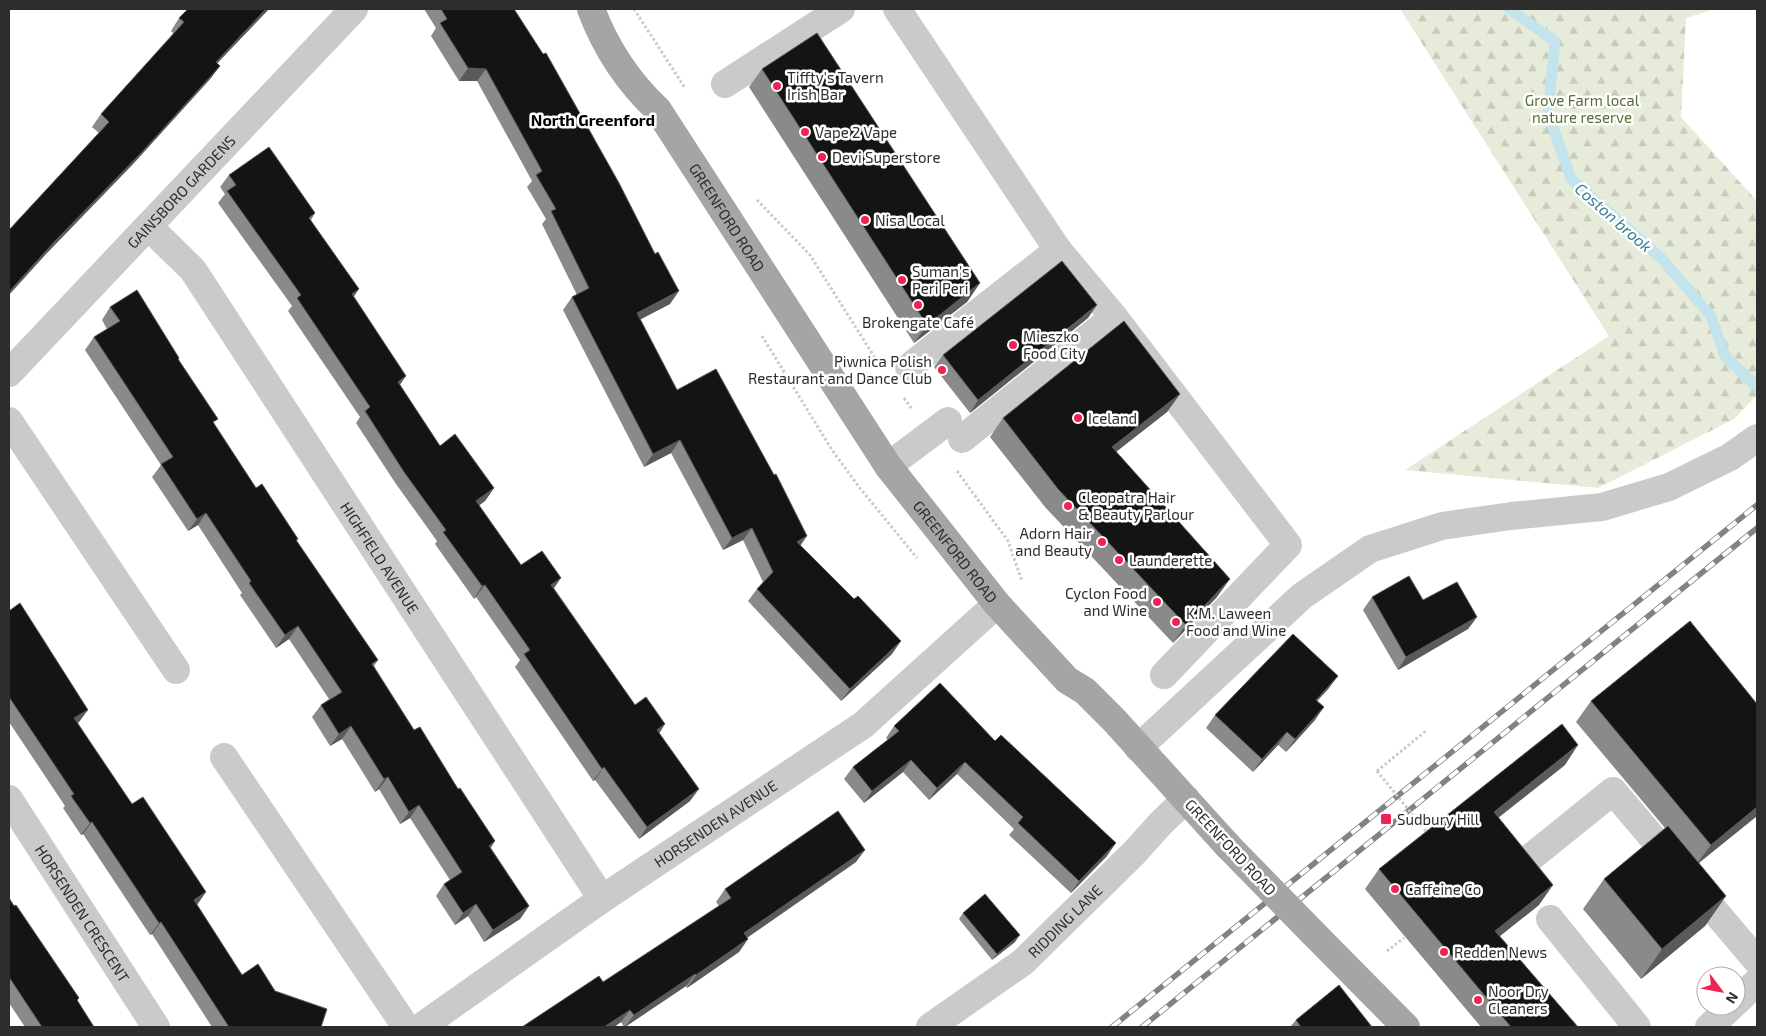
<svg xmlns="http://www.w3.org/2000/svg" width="1766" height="1036" viewBox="0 0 1766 1036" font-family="'Exo 2',sans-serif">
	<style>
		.forest { fill: url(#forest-firs) }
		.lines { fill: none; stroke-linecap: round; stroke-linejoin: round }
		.stream { stroke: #c3e4ed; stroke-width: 11 }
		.path { stroke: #cacaca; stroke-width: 3; stroke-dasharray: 2.5 2.5; stroke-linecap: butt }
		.minor { stroke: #cacaca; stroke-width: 28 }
		.major { stroke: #a5a5a5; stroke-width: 28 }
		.rail-casing { stroke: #828282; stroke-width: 5.5 }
		.rail { stroke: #fff; stroke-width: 4; stroke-dasharray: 11; stroke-linecap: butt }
		.path-bridge { stroke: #cacaca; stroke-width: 3; stroke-dasharray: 2.5 2.5; stroke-linecap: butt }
		.major-bridge { stroke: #a5a5a5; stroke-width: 28 }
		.wall { fill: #8a8a8a }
		.shaded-wall { fill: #5a5a5a }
		.building { fill: #141414; stroke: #5a5a5a }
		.poi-dot { fill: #f02254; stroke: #fff; stroke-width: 2 }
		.labels { text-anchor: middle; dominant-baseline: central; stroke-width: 5; stroke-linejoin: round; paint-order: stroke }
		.poi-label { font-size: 15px; fill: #2d2d2d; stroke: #fff; text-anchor: start }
		.park-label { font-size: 15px; fill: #586b38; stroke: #fff }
		.street-label { font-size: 15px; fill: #2d2d2d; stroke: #fff }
		.neighbourhood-label { font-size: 16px; font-weight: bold; fill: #000; stroke: #fff }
		.water-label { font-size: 16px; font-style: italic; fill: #367f93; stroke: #fff }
	</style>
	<defs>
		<pattern id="forest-firs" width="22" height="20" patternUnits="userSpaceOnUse" patternTransform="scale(1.25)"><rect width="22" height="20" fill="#e6ecd9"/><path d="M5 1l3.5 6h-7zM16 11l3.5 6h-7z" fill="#c6cbbb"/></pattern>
	</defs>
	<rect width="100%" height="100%" fill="#fff"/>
	<path class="forest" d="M1400,9H1715L1686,18L1681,117L1757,201V395L1734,419L1598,488L1405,470L1609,336Z"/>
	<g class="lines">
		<path class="stream" d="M1509,9L1555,41L1548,112L1571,179L1662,259L1711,316L1725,356L1757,387"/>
		<path class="path" d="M634,9L685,88
			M757,200L810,255L877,361
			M762,336L832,450L859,487L917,558
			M904,398L912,409
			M957,471L1008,541L1022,581
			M1377,771L1427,730
			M1387,951L1404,938"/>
		<g class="minor">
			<path d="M897,9L1058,250L1114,317L1288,545L1164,675"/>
			<path d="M725,84L841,9"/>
			<path id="s1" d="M148,226L193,270L602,899"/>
			<path d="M909,367L1058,250"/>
			<path id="s2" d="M9,373L354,9"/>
			<path d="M9,421L176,670"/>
			<path d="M962,439L1114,317"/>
			<path d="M888,466L948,421"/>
			<path d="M1138,748L1302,596L1370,549L1442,526L1511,516L1602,507L1669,487L1730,457L1757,438"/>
			<path d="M224,757L406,1027"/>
			<path id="s3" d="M9,799L156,1027"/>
			<path d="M1525,862L1613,791L1757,961"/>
			<path d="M1550,919L1637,1027"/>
			<path d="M1736,1002L1757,982"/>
			<path id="s4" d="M421,1027L602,899L863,725L997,604"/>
			<path id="s5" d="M930,1027L1023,962L1134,853L1161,823L1186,799"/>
			<path d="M1709,1027L1732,1006"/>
		</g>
		<g class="major">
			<path id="s6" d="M591,9C606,49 627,81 658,110L888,466L997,604L1067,680L1085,691L1114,720L1228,846"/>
			<path d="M1314,934L1406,1027"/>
		</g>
		<defs>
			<path id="rail" d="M1112,1027L1757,505
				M1142,1027L1757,528"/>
		</defs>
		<use href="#rail" class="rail-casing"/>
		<use href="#rail" class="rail"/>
		<path class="path-bridge" d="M1377,771L1429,835"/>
		<path class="major-bridge" d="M1228,846L1314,934"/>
	</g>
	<path class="wall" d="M269,9L217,63L211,78L133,164L47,253L99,133L92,127L101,114L174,34L171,31L179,18Z
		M424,9H514L670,304L640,319L677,390L801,546L892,654L841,701L748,601L757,589L763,582L743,540L723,550L671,453L644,467L563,310L572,297L577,295L542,224L546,219L527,187L532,181L477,81H459L431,36L436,28Z
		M762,69L980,283L967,302L914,343L749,87Z
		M229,175L315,213L311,220L354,297L400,385L440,446L494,488L485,501L479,505L521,565L554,588L635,705L659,733L690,801L639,839L595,780L593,781L515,667L520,660L476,597L474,599L435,544L437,541L396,484L356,423L360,417L288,311L292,306L218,203L225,194L220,187Z
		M110,307L178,359L214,424L256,488L298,539L297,541L378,660L374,666L414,730L529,906L520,919L484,942L468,916L455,925L436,896L444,884L450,880L410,818L400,824L379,789L375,792L342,739L330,746L312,717L321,705L329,699L289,639L276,648L240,595L242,593L198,525L188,531L152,477L161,465L85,350L94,337L107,329L102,320Z
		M1088,318L970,413L934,367L943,355Z
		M1180,394L1167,412L1116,452L1217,597L1173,643L1045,507L990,437L1003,418Z
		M1372,597L1423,600L1477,617L1468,629L1398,670L1363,610Z
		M9,611L79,722L78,723L242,975L275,991L321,1027H212L152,934L150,935L83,834L81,835L63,808L65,806L9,722Z
		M1329,688L1317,701L1315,720L1286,752L1278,745L1253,772L1206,728L1215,715Z
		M1591,701L1757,816L1699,863L1726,896L1705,926L1641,979L1583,909L1604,879L1665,828L1576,722Z
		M894,726L995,741L1107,856L1071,893L1009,835L1014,829L957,774L929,800L903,772L864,803L844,779L853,767L888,740L886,738Z
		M1565,765L1498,818L1539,905L1500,936L1578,1027H1481L1365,889L1379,869Z
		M856,862L747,938L748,939L739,952L687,988L686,986L625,1027H624L621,1022L614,1027H522L603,982L719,906L716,902L725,889Z
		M9,898L79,998L77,1001L94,1027H25L9,1003Z
		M963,913L1015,942L992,960L959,919Z
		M1296,1020L1372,1027H1290Z"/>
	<path class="shaded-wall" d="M266,9H269L207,74L216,62Z
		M220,66L211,78L133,164L47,253L9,295V292L56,240Z
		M468,68L486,69L477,81H459Z
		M980,283L967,302L914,343L927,325Z
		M359,289L350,302L352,294Z
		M679,291L670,304L628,326L637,313Z
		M1097,305L1088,318L970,413L978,400Z
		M406,376L397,389L398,382Z
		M1180,394L1167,412L1099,465L1112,447Z
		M680,440L671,453L644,467L653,454Z
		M494,488L485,501L468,514L476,501Z
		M206,513L198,525L188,531L197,519Z
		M752,528L743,540L723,550L732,538Z
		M807,536L798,549L797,542Z
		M561,578L552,591L551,585Z
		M1230,579L1217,597L1173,643L1186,625Z
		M485,585L476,597L474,599L482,586Z
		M1477,617L1468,629L1398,670L1406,657Z
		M298,626L289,639L276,648L285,635Z
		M901,641L892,654L841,701L850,689Z
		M1338,676L1329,688L1307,712L1316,700Z
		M1324,707L1315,720L1286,752L1295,739Z
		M88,710L79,722L66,731L74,718Z
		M665,724L657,737V730Z
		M351,726L342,739L330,746L339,734Z
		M1287,732L1278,745L1253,772L1262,759Z
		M1578,745L1565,765L1480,832L1494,812Z
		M911,760L903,772L864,803L872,791Z
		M965,762L957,774L929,800L937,788Z
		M604,767L595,780L593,781L602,769Z
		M388,777L379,789L375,792L384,779Z
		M699,789L690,801L639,839L647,827Z
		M419,805L410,818L400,824L409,812Z
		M1757,807V816L1696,865L1711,845Z
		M92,822L83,834L81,835L90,823Z
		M495,841L487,854L489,846Z
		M1116,843L1107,856L1071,893L1079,881Z
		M865,850L856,862L735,946L744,933Z
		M1553,885L1539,905L1481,951L1495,931Z
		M206,892L197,905L194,900Z
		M1726,896L1705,926L1641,979L1662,949Z
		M476,904L468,916L455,925L463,913Z
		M529,906L520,919L484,942L493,930Z
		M161,922L152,934L150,935L159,923Z
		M1020,935L1015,942L992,960L997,954Z
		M748,939L739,952L687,988L696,975Z
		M695,974L686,986L625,1027L634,1015Z
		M630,1010L621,1022L614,1027H604Z"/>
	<path class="building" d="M188,9H266L216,62L220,66L142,152L56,240L9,292V230L109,122L101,114L184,22L179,18Z
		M441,9H514L543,54L546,53L619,183L655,254L658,252L679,291L637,313L677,390L716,369L774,475L776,474L807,536L797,542L854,599L858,596L901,641L850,689L757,589L773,572L752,528L732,538L680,440L653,454L572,297L589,288L551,211L556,209L536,175L542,171L486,69L468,68L440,23L447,19Z
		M817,33L980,283L927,325L762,69Z
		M269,147L315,213L309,218L359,289L352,294L406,376L398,382L440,446L455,434L494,488L476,501L521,565L542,551L561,578L551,585L635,705L646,697L665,724L657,730L699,789L647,827L604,767L602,769L524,654L530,650L485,585L482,586L443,532L446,530L404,472L365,411L370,407L297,298L301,295L227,191L236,185L229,175Z
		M1062,261L1097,305L978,400L943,355Z
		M137,290L179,358L178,359L218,419L213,422L256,488L262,484L298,539L296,540L378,660L372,664L414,730L420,727L458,789L460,788L495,841L489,846L529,906L493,930L476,904L463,913L444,884L462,872L419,805L409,812L388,777L384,779L351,726L339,734L321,705L342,692L298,626L285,635L249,583L251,581L206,513L197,519L161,464L173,457L94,337L120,321L110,307Z
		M1124,321L1180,394L1112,447L1230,579L1186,625L1058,489L1003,418Z
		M1409,576L1423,600L1457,582L1477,617L1406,657L1372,597Z
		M20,603L88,710L74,718L132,804L143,797L206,892L194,900L242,975L258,964L275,991L327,1009L321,1027H229L161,922L159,923L92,822L90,823L71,796L74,794L9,697V611Z
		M1690,621L1757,704V807L1711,845L1591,701Z
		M1293,634L1338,676L1316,700L1324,707L1295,739L1287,732L1262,759L1215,715Z
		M940,683L995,741L1001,735L1116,843L1079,881L1018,823L1023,817L965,762L937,788L911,760L872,791L853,767L899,731L894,726Z
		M1562,724L1578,745L1494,812L1553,885L1495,931L1578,1027H1511L1379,869Z
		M838,811L865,850L744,933L748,939L696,975L695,974L634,1015L630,1010L604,1027H522L599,976L603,982L731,898L725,889Z
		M1668,826L1726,896L1662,949L1604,879Z
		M985,894L1020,935L997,954L963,913Z
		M9,898L14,906L16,905L79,998L77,1000L94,1027H42L9,977Z
		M1339,985L1372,1027H1301L1296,1020Z"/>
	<g class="poi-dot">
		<circle cx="777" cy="86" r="5"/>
		<circle cx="805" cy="132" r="5"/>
		<circle cx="822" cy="157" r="5"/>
		<circle cx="865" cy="220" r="5"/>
		<circle cx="902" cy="280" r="5"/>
		<circle cx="918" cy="305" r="5"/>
		<circle cx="1013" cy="345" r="5"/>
		<circle cx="942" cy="370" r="5"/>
		<circle cx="1078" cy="418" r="5"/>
		<circle cx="1068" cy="506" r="5"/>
		<circle cx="1102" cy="542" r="5"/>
		<circle cx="1119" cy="560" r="5"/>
		<circle cx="1157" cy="602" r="5"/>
		<circle cx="1176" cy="622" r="5"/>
		<rect x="1380" y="813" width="12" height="12" rx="2.5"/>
		<circle cx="1395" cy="889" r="5"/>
		<circle cx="1444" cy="952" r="5"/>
		<circle cx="1478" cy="1000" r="5"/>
	</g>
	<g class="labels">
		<g class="poi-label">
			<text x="787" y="77">Tiffty's Tavern<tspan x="787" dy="17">Irish Bar</tspan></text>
			<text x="815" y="132">Vape 2 Vape</text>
			<text x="832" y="157">Devi Superstore</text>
			<text x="875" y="220">Nisa Local</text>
			<text x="912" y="271">Suman's<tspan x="912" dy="17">Peri Peri</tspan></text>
			<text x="918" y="322" text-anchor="middle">Brokengate Café</text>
			<text x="1023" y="336">Mieszko<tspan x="1023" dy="17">Food City</tspan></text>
			<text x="932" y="361" text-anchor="end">Piwnica Polish<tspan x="932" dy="17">Restaurant and Dance Club</tspan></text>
			<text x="1088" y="418">Iceland</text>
			<text x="1078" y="497">Cleopatra Hair<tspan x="1078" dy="17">&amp; Beauty Parlour</tspan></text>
			<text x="1092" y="533" text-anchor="end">Adorn Hair<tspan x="1092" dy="17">and Beauty</tspan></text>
			<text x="1129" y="560">Launderette</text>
			<text x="1147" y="593" text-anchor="end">Cyclon Food<tspan x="1147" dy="17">and Wine</tspan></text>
			<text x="1186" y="613">K.M. Laween<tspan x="1186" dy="17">Food and Wine</tspan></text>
			<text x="1397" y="819">Sudbury Hill</text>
			<text x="1405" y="889">Caffeine Co</text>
			<text x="1454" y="952">Redden News</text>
			<text x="1488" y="991">Noor Dry<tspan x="1488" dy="17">Cleaners</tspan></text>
		</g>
		<g class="park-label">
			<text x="1582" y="100">Grove Farm local<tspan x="1582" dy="17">nature reserve</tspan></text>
		</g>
		<g class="street-label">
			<text stroke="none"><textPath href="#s2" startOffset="250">GAINSBORO GARDENS</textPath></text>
			<text stroke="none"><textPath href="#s6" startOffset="250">GREENFORD ROAD</textPath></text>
			<text stroke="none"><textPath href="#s6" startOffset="655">GREENFORD ROAD</textPath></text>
			<text stroke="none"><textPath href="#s1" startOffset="406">HIGHFIELD AVENUE</textPath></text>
			<text stroke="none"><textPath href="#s4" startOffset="358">HORSENDEN AVENUE</textPath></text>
			<text transform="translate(1231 847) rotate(47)">GREENFORD ROAD</text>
			<text stroke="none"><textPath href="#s3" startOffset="136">HORSENDEN CRESCENT</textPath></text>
			<text stroke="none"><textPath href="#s5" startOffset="172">RIDDING LANE</textPath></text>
		</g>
		<g class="neighbourhood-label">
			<text x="593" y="119">North Greenford</text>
		</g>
		<g class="water-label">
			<text transform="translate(1614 217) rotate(41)">Coston brook</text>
		</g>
	</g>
	<rect width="1766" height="1036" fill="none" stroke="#2d2d2d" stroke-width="20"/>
	<g transform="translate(1721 991) rotate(122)"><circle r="24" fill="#ffffff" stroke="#ababab"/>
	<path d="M0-4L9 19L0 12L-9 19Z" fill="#f02254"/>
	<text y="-8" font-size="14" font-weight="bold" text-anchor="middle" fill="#2d2d2d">N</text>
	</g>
</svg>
